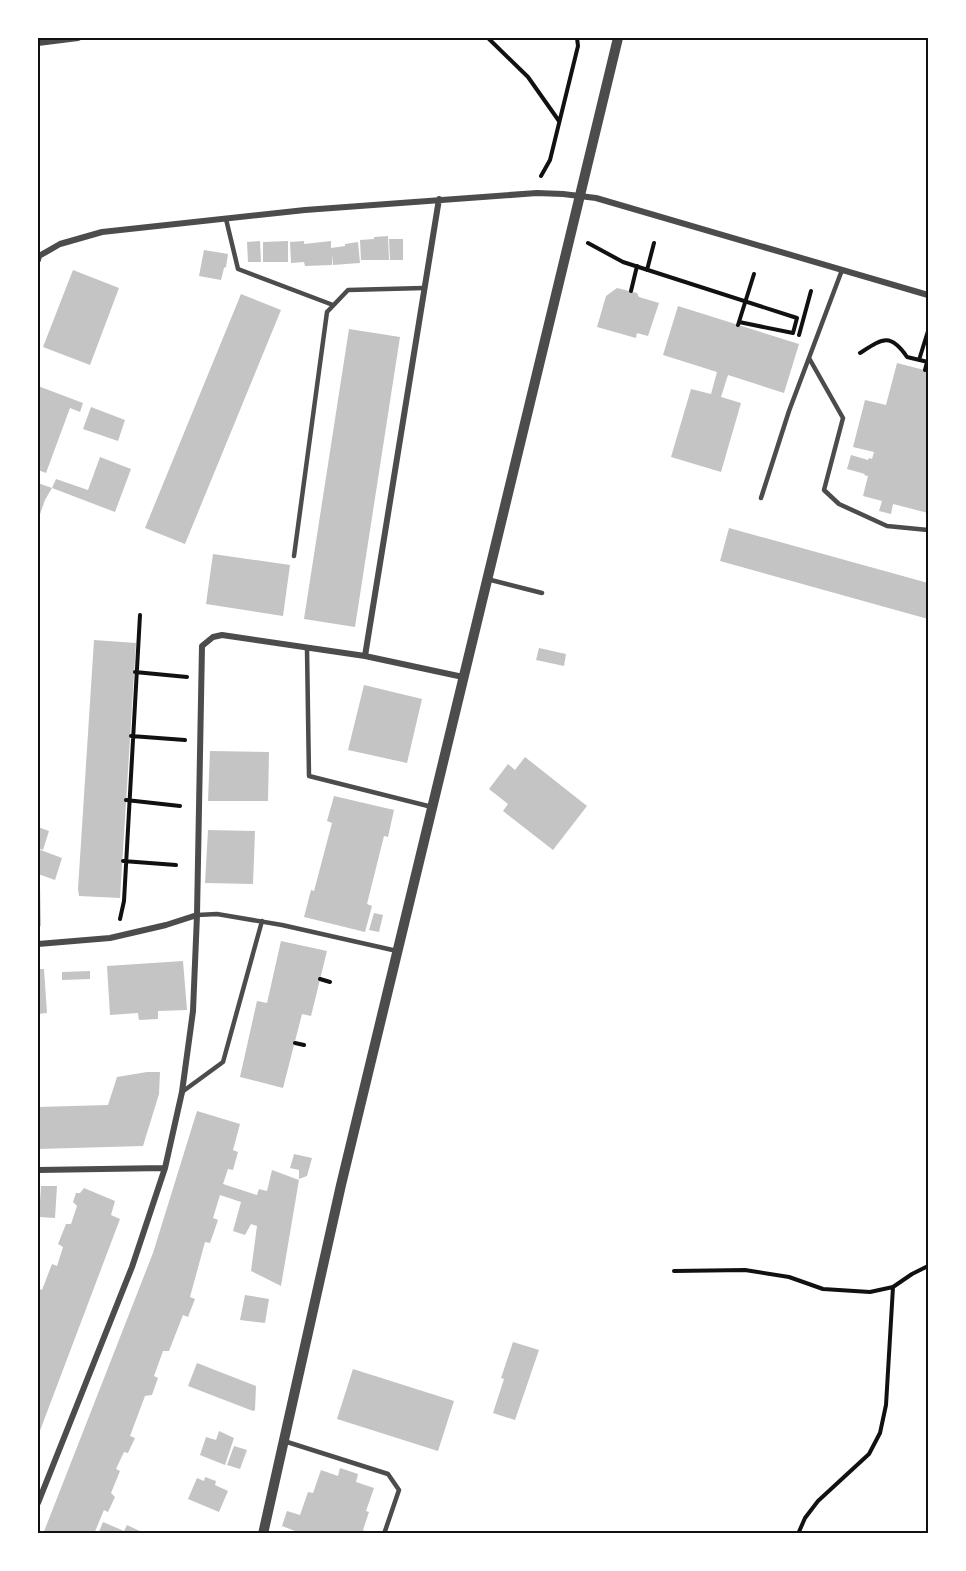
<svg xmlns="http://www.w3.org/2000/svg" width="966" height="1571" viewBox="0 0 966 1571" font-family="'PT Sans',sans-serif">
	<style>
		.building { fill: #c4c4c4 }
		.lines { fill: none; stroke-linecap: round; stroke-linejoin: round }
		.path { stroke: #111; stroke-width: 4 }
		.service { stroke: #4c4c4c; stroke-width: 4.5 }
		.minor { stroke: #4c4c4c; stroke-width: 6 }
		.tertiary { stroke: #4c4c4c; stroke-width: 10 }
		.neatline { fill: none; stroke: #111; stroke-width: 2 }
	</style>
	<rect width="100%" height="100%" fill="#fff"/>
	<path class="building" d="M388,236L389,260H361L360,240L374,239V237Z
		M389,239H403V260H390Z
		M260,241L261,262H248L247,242Z
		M288,241V262H263V242Z
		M304,241V244L331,241V248L345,246V244L358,242L360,263L333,265L332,254V265L305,266L304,262L291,263L290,242Z
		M204,250L228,254L226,267L224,268L221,280L199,276Z
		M73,270L119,288L90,365L43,347Z
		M617,288L637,293L639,297L659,303L648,336L637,333L636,338L597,327L606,296Z
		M241,294L281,310L185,544L145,528Z
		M678,306L799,344L784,393L728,375L721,397L741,403L721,472L671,457L691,389L711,394L717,372L663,355Z
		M349,329L400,337L355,627L304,619Z
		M897,363L928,371V513L893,504L891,514L879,511L882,501L863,496L868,476L864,475L865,474L847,469L851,455L868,460L869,458L872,459L874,452L853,447L865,400L886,405Z
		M38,386L83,403L80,412L70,408L46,473L38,470Z
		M91,407L125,420L118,441L83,429Z
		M100,457L131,469L115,512L52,488L56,479L88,490Z
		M38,483L52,488L45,500L38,520Z
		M729,528L928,583V619L720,561Z
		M213,554L290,565L283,616L206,604Z
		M94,640L136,643L120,898L79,896L78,889Z
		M539,648L566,654L564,666L536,660Z
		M364,685L422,699L407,763L348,750Z
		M210,751L269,752L268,801H208Z
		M525,757L587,806L553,850L503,811L508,804L489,789L508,764L515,770Z
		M334,796L394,810L388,837L384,836L367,904L372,906L365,932L304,917L311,890L314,891L332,823L327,821Z
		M38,827L49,831L43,850L38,848Z
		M208,830L255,831L253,884L205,883Z
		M38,849L62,858L55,880L38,874Z
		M38,885H40L41,926H38Z
		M374,913L383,915L379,932L369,930Z
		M281,941L327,951L311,1016L302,1014L283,1088L240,1077L257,1001L267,1003Z
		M183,961L187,1010L158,1011V1019L139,1020L138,1013L110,1015L107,966Z
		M38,969H44L47,1013L38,1014Z
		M90,971V979L62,980V972Z
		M147,1072H160L159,1094L143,1146L38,1149V1107L108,1105L117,1077Z
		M197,1111L240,1124L233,1150L238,1152L233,1170L228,1169L223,1184L257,1195L259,1189L267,1191L272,1170L299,1180L281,1286L251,1271L257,1226L251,1224L245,1235L233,1231L241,1202L220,1195L213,1218L218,1220L210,1243L205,1242L190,1297L195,1299L188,1317L183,1315L169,1351H163L154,1376L158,1378L152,1395L145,1396L130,1436L135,1438L128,1453L124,1452L116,1469L120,1471L111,1493L115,1497L108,1512L104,1510L94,1534H43L153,1253Z
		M294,1154L312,1158L307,1176L299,1179V1170L290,1168Z
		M41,1186H57L55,1218L39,1217Z
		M84,1188L115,1201L111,1215L120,1219L38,1436V1288L42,1290L52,1264L57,1266L63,1247L58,1244L66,1224H71L77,1206L73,1202L76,1193H80Z
		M245,1295L269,1299L265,1323L240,1320Z
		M513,1342L539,1350L515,1420L493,1413L504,1379L501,1378Z
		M197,1363L256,1386L255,1410L253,1411L188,1386Z
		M353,1369L454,1401L438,1451L337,1419Z
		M219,1431L234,1438L225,1465L200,1455L206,1437L216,1440Z
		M234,1446L247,1450L240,1469L227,1465Z
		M340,1468L358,1474L356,1482L374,1488L366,1511L369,1512L363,1530L365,1531V1534H294L295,1531L282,1526L287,1511L300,1515L308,1492L313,1493L321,1470L338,1476Z
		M205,1477L216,1481L215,1485L228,1491L219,1512L188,1499L197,1478L204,1481Z
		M103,1522L124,1531L127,1525L146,1534H98Z"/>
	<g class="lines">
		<path class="path" d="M488,38L528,77L559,121
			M541,176L550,160L578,46L577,38
			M588,243L623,262L797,318L793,333L739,322
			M647,270L654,243
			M631,291L637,266
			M738,325L754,274
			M799,335L811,291
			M860,353C882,339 890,332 907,357L928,362
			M919,360L928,331
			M925,370L927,362
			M135,672L187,677
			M131,736L185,740
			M126,800L180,806
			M123,861L176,865
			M120,919L124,901L140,615
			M320,979L330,982
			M295,1043L304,1045
			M674,1271L745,1270L789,1277L823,1289L870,1292L893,1287L912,1274L928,1266
			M798,1534L805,1518L818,1501L869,1454L880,1433L886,1405L893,1287"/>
		<path class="service" d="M226,219L238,269L333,305
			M809,358L843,418L824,490L839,504L887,526L928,530
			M761,498L789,411L842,270
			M294,556L327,312L348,290L424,288
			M487,579L542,593
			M307,649L309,776L432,807
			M197,915L217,914L282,925L397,951
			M182,1092L223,1062L262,921
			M284,1441L388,1474L399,1490L384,1534"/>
		<path class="minor" d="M38,43L78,38
			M38,260L39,256L60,244L102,232L305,210L537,193L563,194L596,198L928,295
			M365,656L439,199
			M38,944L110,938L166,925L197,915
			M38,1170L165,1168
			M38,1503L132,1267L165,1168L182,1092L193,1011L197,915L202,646L213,637L222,635L365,656L463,677"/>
		<path class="tertiary" d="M263,1534L341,1185L618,38"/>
	</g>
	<rect width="966" height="1571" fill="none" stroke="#ffffff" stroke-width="78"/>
	<rect x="39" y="39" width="888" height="1493" class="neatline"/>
</svg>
